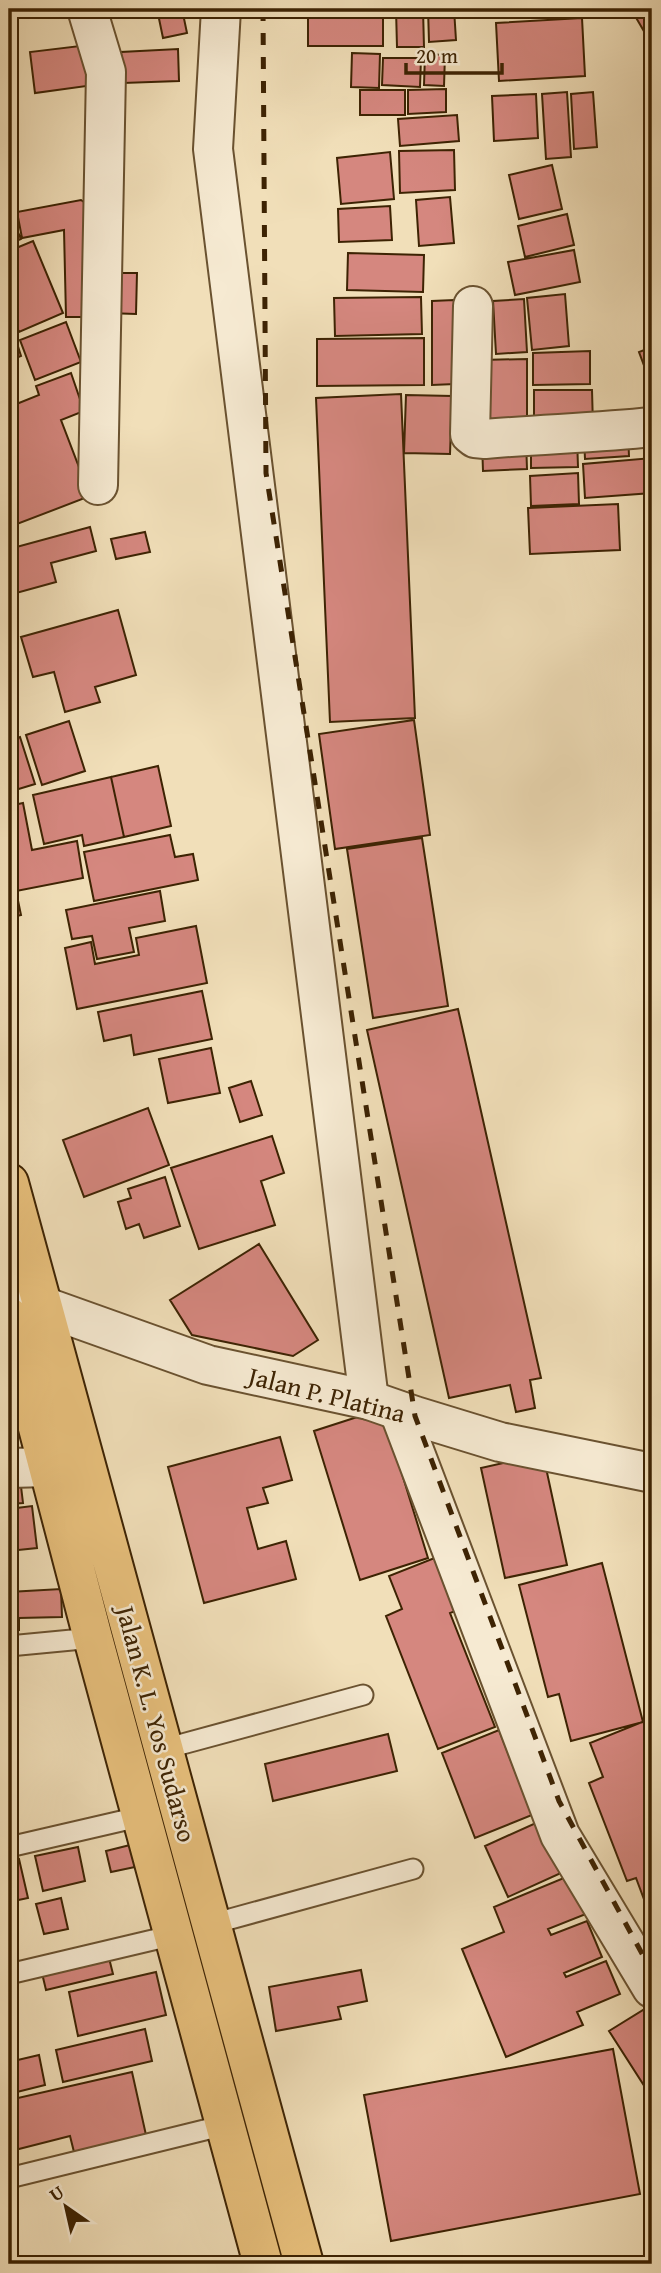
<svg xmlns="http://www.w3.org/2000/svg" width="661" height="2273" viewBox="0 0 661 2273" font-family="'Gentium Book Plus',serif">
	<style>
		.building { fill: #d5877f; stroke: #3d2303; stroke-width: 2 }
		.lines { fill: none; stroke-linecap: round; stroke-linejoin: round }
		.service-casing { stroke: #6a5230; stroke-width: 23 }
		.minor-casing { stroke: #6a5230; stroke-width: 42 }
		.tertiary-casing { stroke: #6a5230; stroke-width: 42 }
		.trunk-casing { stroke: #3d2303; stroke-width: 42 }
		.service { stroke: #f6ead2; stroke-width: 19 }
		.minor { stroke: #f6ead2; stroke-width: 38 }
		.tertiary { stroke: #f6ead2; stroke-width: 38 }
		.trunk { stroke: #e8c07c; stroke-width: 38 }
		.rail { stroke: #3d2303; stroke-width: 5; stroke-dasharray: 12 12; stroke-linecap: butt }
		.labels { text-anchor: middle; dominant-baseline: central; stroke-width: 5; stroke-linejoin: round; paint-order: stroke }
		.street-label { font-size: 26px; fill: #3d2303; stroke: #f6ead2 }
	</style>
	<rect width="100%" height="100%" fill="#f1dfb9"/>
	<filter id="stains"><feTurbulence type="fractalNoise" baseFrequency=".00286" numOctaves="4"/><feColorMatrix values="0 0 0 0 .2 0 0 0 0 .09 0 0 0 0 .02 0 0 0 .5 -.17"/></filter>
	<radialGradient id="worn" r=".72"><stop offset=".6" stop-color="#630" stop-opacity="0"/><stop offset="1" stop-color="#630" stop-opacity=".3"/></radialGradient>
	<path class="building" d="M157,9H182L187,33L163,38Z
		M308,9H383V46H308Z
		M396,9H423L424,47H397Z
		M428,9H454L456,40L429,42Z
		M548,9H597V13L549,16Z
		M631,9H652V45Z
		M582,18L585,76L499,81L496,23Z
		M88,45L94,85L35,93L30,52Z
		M178,49L179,81L123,83L121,52Z
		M352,53L380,54L379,88L351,87Z
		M425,54L445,55L444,86L424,85Z
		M383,58H421L420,87L382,85Z
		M446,89V112L408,114V90Z
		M360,90H405V115H360Z
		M567,92L571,157L546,159L542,94Z
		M593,92L597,147L574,149L571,94Z
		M536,94L538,138L494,141L492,96Z
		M457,115L459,141L400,146L398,119Z
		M454,150L455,190L400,193L399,151Z
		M390,152L394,199L341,204L337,158Z
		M552,165L562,209L519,219L509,175Z
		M450,197L454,243L419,246L416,200Z
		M81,200L98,212L99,317H66L64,230L22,238L17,212Z
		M390,206L392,240L339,242L338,209Z
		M9,212L21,239L9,244Z
		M567,214L574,245L525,257L518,226Z
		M33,241L63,313L19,332L9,309V251Z
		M574,250L580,282L515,295L508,262Z
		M348,253L424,255L423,292L347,290Z
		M107,273H137L136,314L107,313Z
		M565,294L569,346L532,350L527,298Z
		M421,297L422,334L335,336L334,298Z
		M524,299L527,352L496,354L493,301Z
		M454,300L455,384L432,385V301Z
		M66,322L81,362L35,380L20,340Z
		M15,337L21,356L9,361V339Z
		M424,338V385L317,386V339Z
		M652,347V387L639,352Z
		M590,351V384L533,385V353Z
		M527,359V430H480L481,360Z
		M71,373L84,411L61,420L90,496L17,524L9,501V407L39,395L36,386Z
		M534,390H592L593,426H534Z
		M401,394L415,718L330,722L316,398Z
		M406,395L452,396L450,454L404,453Z
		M628,433L629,456L585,459L584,437Z
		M577,437L578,467L531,468V439Z
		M526,440L527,469L483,471L482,442Z
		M652,458V493L585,498L583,464Z
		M578,473L579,504L531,506L530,476Z
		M618,504L620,550L530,554L528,508Z
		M90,527L96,551L51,563L56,582L9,595V549Z
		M145,532L150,552L116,559L111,539Z
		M118,610L136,675L95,687L100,702L65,712L54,672L33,677L21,637Z
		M9,703L18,731L9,734Z
		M414,720L430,835L335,849L319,734Z
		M69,721L85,771L42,785L26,735Z
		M20,737L35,784L9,792V741Z
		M158,766L171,826L124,837L111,777Z
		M111,777L124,837L84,846L82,835L44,844L33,795Z
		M23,803L32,850L77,841L83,878L16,891L21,915L9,918V806Z
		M170,835L175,857L193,854L198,880L94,901L84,852Z
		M422,838L448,1006L373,1018L347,849Z
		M160,891L165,921L129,928L134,952L97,959L92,936L72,939L66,910Z
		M196,926L207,983L77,1009L65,948L91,942L95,964L139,955L136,938Z
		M202,991L212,1039L134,1055L131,1035L104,1041L98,1012Z
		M458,1009L541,1378L530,1380L535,1408L516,1412L510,1385L449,1398L367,1030Z
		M211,1048L220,1093L168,1103L159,1059Z
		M251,1081L262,1115L240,1122L229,1088Z
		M148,1108L169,1165L84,1197L63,1140Z
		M272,1136L284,1173L261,1181L275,1225L199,1249L171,1168Z
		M165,1177L180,1226L144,1238L139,1224L126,1229L118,1202L131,1198L128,1189Z
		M259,1244L318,1340L293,1356L192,1335L170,1300Z
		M382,1409L428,1558L360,1580L314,1431Z
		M280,1437L292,1480L263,1488L268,1503L247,1508L258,1549L286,1541L296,1579L204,1603L168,1467Z
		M543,1454L567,1565L505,1578L481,1468Z
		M20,1478L23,1503L9,1504V1479Z
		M32,1506L37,1548L9,1551V1509Z
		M437,1557L458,1610L450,1613L495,1727L438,1749L386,1616L402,1609L389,1576Z
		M602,1563L643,1722L571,1741L559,1694L548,1697L519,1585Z
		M61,1589L62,1617L19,1618V1630L9,1631V1592Z
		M652,1718V1918H651L636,1878L627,1881L589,1783L603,1777L590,1743Z
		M499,1730L532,1815L475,1838L442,1753Z
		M388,1734L397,1771L273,1801L265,1764Z
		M538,1822L561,1873L508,1897L485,1846Z
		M130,1845L135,1867L111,1872L106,1851Z
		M78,1847L85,1881L43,1891L35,1856Z
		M19,1859L28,1898L9,1902V1861Z
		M571,1875L586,1914L548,1929L551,1935L587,1921L602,1957L564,1973L566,1977L606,1961L620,1994L577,2012L583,2025L506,2057L462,1949L504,1932L494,1907Z
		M61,1898L68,1929L44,1934L36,1904Z
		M108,1954L113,1974L46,1990L41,1969Z
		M361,1970L367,2001L338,2007L341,2019L276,2031L269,1987Z
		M156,1972L166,2015L78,2036L69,1992Z
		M648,2007L652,2014V2098L609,2031Z
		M145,2029L152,2061L63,2082L56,2050Z
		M613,2049L640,2194L391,2241L364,2095Z
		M39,2055L45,2085L9,2094V2062Z
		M132,2072L146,2135L74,2152L70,2136L15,2150L9,2124V2100Z"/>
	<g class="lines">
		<defs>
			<path id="service" d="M9,1646L93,1638
				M164,1749L363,1695
				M9,1847L143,1816
				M212,1924L413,1869
				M9,1974L174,1935
				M9,2178L225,2125"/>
			<path id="minor" d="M87,9L106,72L98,485
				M221,9L213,149L369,1400
				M473,306L470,434L475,438L485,439C541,434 596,433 652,427
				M399,1411L560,1835L652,1988
				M9,1468L49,1467"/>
			<path id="tertiary" d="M9,1294L208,1365L369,1400L415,1416L500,1442L652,1473"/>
			<path id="trunk" d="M9,1183L304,2264
				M9,1317L93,1638L263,2264"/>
		</defs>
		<use href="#service" class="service-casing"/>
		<use href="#minor" class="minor-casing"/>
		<use href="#tertiary" class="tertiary-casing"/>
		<use href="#trunk" class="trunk-casing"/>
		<use href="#service" class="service"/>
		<use href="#minor" class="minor"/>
		<use href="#tertiary" class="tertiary"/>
		<use href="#trunk" class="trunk"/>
		<path class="rail" d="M263,9L266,473L415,1416L559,1801L652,1972"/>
	</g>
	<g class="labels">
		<g class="street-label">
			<text transform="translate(327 1394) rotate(14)">Jalan P. Platina</text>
			<text transform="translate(157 1724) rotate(75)">Jalan K. L. Yos Sudarso</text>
		</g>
	</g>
	<rect width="661" height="2273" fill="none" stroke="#f1dfb9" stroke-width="35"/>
	<rect x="10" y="10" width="640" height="2252" fill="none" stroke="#3d2303" stroke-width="3.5"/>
	<rect x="18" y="18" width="626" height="2238" fill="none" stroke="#3d2303" stroke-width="2"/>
	<g transform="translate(66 2207) rotate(326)" stroke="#f6ead2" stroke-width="5" paint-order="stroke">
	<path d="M0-5L12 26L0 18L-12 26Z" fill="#3d2303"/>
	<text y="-10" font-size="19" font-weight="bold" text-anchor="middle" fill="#3d2303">U</text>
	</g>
	<path d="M406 63v10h96v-10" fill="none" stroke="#3d2303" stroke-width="3.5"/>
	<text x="416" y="63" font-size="21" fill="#3d2303" stroke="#f6ead2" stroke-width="5" paint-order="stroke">20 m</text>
	<rect width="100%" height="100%" filter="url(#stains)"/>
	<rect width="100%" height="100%" fill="url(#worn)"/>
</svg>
